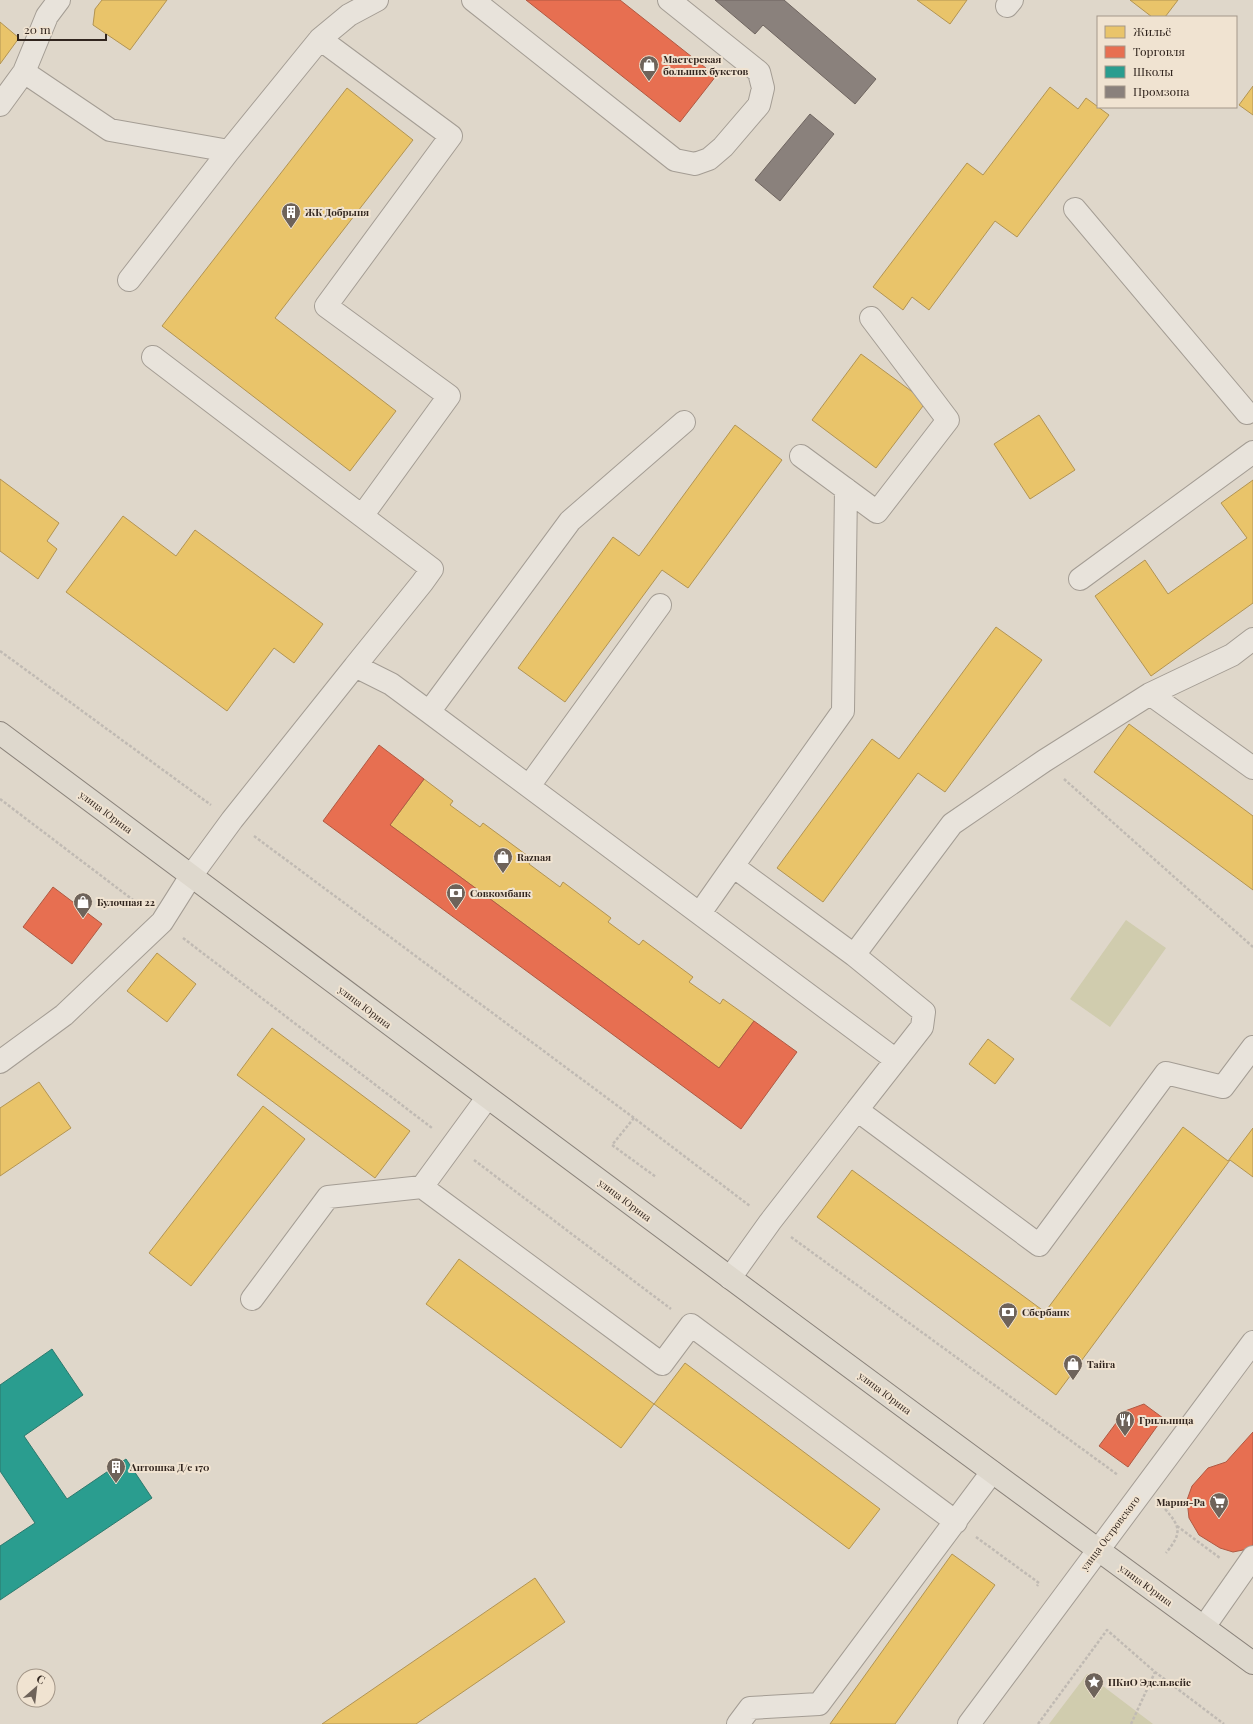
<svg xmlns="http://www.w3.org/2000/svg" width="1253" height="1724" viewBox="0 0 1253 1724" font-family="'Playfair Display',serif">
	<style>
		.green { fill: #d0ccae }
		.homes { fill: #e9c46a; stroke: #b29453 }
		.shops { fill: #e76f51; stroke: #b05942 }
		.schools { fill: #2a9d8f; stroke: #2c796d }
		.industry { fill: #8a817c; stroke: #6f6560 }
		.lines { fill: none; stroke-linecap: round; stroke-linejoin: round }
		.minor-casing { stroke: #a49d94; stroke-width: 24 }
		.major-casing { stroke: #8a827a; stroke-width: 24 }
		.path { stroke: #c0bab3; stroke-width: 2.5; stroke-dasharray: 3 2; stroke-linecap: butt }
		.minor { stroke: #e8e3db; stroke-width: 22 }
		.major { stroke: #ded8cd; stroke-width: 22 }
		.labels { text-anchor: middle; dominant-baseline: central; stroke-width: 4; stroke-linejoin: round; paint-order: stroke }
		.poi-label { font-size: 10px; font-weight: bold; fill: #31251e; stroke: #f0e3d1; text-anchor: start }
		.street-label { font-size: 10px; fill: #31251e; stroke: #f0e3d1 }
	</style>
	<rect width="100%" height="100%" fill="#dfd7ca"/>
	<path class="green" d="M1126,920L1166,948L1110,1027L1070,999Z
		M1087,1674L1153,1724H1049Z"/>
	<path class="homes" d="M102,0H167L130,50L93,25L95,9Z
		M917,0H967L950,24Z
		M1130,0H1178L1165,17H1152Z
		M0,22L19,38L0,64Z
		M1253,86V115L1239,105Z
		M1050,87L1078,109L1086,98L1109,115L1017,237L995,221L929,310L912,297L903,310L873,287L967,163L983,175Z
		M347,88L413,140L275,318L396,411L350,471L162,326Z
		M861,354L926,402L876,468L812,420Z
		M1039,415L1075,470L1030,499L994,444Z
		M735,425L782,460L688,588L662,570L565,702L518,668L613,537L639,556Z
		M0,479L59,523L47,541L57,549L38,579L0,551Z
		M1253,480V603L1151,676L1095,596L1145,560L1168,594L1247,538L1221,503Z
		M123,516L176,556L195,530L323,624L294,663L274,648L227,711L66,592Z
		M996,627L1042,660L945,792L918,773L823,902L777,868L872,739L899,759Z
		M1129,724L1253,816V890L1094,772Z
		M424,779L453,801L450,805L480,827L483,823L532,859L529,864L560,887L563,882L611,918L608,922L639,945L643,940L693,977L689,982L720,1004L723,999L754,1021L719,1068L390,825Z
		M157,953L196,984L167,1022L127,991Z
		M272,1028L410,1131L375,1178L237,1075Z
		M988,1039L1014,1059L995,1084L969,1064Z
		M39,1082L71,1128L0,1176V1108Z
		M263,1106L305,1139L191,1286L149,1253Z
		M1183,1127L1228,1161L1253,1128V1177L1230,1160L1056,1395L817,1217L852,1170L1045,1312Z
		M459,1259L654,1404L621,1448L426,1304Z
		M685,1363L880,1509L849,1549L654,1404Z
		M952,1554L995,1585L895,1724H830Z
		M535,1578L565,1622L416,1724H322Z"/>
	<path class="shops" d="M526,0H620L716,76L680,122Z
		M379,745L424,779L390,825L719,1068L754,1021L797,1052L741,1129L323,821Z
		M53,887L102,924L72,964L23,927Z
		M1144,1404L1163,1418L1128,1467L1099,1446L1125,1411Z
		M1253,1432V1545L1248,1549L1233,1552L1220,1548L1199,1535L1189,1518L1187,1500L1192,1486L1208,1468L1226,1462Z"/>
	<path class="schools" d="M52,1349L83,1395L24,1436L67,1499L126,1459L152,1498L0,1600V1546L35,1523L0,1471V1385Z"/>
	<path class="industry" d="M715,0H784L876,79L855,104L763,25L755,34Z
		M810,114L834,134L780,201L755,180Z"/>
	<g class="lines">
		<defs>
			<path id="minor" d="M473,0L675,160L695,164L709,159L723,147L759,105L763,88L759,72L669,0
				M1007,6L1012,0
				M24,72L47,16L59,0
				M0,105L24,72L110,130L229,151
				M1075,209L1247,413
				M129,280L229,151L320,39L349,15L377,0
				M153,357L362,516L449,396L326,306L451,136L320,39
				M801,456L877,512L948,420L871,318
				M846,489L843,711L733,866L854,955
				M1080,579L1253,452
				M355,666L422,583L432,569L362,516
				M1150,694L1253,768
				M429,712L570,521L684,422
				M529,786L660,605
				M700,913L733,866
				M0,1062L64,1015L162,922L191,876L232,820L355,666L391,684L429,712L896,1060
				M487,1098L422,1187L662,1364L691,1325L956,1522
				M857,1110L922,1027L924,1012L854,955L952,824L1044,761L1150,694L1232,655L1253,639
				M730,1278L770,1222L857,1110L1039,1245L1166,1073L1223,1087L1253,1047
				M252,1299L328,1197L422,1187
				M1204,1627L1253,1557
				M738,1724L750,1708L819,1704L992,1472
				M969,1724L1253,1342"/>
			<path id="major" d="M0,733C417,1044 833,1357 1253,1663"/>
		</defs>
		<use href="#minor" class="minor-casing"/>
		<use href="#major" class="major-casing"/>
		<path class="path" d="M0,651L211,805
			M1064,779L1253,947
			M0,799L141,906
			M254,836L634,1118L750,1206
			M183,938L432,1128
			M634,1118L612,1145L656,1177
			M474,1160L671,1309
			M791,1237L1118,1475
			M1165,1509C1182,1528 1181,1534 1166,1553
			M1177,1526L1220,1558
			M976,1537L1039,1583L1037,1586
			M1038,1724L1107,1630L1155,1672L1224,1724
			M1131,1724L1155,1672"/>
		<use href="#minor" class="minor"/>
		<use href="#major" class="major"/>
	</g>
	<defs>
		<symbol id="shop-pin" viewBox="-11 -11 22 30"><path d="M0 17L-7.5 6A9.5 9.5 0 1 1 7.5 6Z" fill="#6e635a" stroke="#f0e3d1"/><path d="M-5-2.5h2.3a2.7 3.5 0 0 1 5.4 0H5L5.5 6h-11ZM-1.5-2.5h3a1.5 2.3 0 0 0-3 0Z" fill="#fff"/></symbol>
		<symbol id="building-pin" viewBox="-11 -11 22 30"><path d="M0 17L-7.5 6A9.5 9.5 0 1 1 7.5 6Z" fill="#6e635a" stroke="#f0e3d1"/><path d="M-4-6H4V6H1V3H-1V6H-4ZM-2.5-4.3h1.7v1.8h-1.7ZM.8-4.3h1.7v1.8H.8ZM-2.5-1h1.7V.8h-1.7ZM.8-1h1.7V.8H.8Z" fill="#fff"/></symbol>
		<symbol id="bank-pin" viewBox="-11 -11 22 30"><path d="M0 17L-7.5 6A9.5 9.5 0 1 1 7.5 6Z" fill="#6e635a" stroke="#f0e3d1"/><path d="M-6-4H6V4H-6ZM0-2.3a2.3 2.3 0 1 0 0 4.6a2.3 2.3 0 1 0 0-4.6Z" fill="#fff"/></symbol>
		<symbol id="restaurant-pin" viewBox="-11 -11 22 30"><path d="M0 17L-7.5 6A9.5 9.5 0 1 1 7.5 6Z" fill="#6e635a" stroke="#f0e3d1"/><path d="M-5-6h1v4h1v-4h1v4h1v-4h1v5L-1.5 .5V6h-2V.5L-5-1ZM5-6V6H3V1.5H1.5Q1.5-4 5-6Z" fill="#fff"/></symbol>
		<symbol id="supermarket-pin" viewBox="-11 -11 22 30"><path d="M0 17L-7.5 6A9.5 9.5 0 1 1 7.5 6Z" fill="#6e635a" stroke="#f0e3d1"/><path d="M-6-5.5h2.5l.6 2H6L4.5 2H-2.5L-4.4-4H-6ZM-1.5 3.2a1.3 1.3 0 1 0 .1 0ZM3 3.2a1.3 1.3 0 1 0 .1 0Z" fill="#fff"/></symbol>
		<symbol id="sight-pin" viewBox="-11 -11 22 30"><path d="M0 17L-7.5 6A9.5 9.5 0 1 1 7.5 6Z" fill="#6e635a" stroke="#f0e3d1"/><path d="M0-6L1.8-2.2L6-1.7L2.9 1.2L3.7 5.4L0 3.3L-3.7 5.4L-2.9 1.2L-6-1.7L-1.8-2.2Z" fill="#fff"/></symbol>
	</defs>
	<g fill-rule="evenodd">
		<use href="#shop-pin" x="638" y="54" width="22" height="30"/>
		<use href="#building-pin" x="280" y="201" width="22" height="30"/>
		<use href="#shop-pin" x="492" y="846" width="22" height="30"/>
		<use href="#bank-pin" x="445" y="882" width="22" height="30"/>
		<use href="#shop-pin" x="72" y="891" width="22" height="30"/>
		<use href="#bank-pin" x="997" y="1301" width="22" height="30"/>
		<use href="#shop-pin" x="1062" y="1353" width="22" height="30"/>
		<use href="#restaurant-pin" x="1114" y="1409" width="22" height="30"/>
		<use href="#building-pin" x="105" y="1456" width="22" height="30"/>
		<use href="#supermarket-pin" x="1208" y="1491" width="22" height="30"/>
		<use href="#sight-pin" x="1083" y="1671" width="22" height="30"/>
	</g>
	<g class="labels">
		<g class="poi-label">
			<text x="663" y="59">Мастерская<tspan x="663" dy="12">больших букетов</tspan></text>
			<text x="305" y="212">ЖК Добрыня</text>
			<text x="517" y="857">Raznaя</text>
			<text x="470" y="893">Совкомбанк</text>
			<text x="97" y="902">Булочная 22</text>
			<text x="1022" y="1312">Сбербанк</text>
			<text x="1087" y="1364">Тайга</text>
			<text x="1139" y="1420">Грильница</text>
			<text x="130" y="1467">Антошка Д/с 170</text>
			<text x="1205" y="1502" text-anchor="end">Мария-Ра</text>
			<text x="1108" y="1682">ПКиО Эдельвейс</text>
		</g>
		<g class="street-label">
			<text transform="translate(106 812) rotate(37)">улица Юрина</text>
			<text transform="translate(365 1007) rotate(37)">улица Юрина</text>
			<text transform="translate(625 1200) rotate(37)">улица Юрина</text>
			<text transform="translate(885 1393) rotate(37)">улица Юрина</text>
			<text transform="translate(1110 1533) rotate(-53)">улица Островского</text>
			<text transform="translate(1146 1585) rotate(36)">улица Юрина</text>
		</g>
	</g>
	<rect x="1097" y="16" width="140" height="92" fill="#f0e3d1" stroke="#a49789"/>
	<rect x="1105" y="26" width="20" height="12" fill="#e9c46a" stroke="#a49789"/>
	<text x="1133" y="36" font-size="12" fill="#31251e">Жильё</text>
	<rect x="1105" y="46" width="20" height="12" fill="#e76f51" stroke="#a49789"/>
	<text x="1133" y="56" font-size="12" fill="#31251e">Торговля</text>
	<rect x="1105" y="66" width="20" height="12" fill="#2a9d8f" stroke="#a49789"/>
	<text x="1133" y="76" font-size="12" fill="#31251e">Школы</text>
	<rect x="1105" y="86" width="20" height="12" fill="#8a817c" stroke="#a49789"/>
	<text x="1133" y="96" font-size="12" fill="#31251e">Промзона</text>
	<g transform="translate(36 1688) rotate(28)"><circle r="19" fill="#f0e3d1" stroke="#a49789"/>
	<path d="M0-3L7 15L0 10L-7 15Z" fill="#6e635a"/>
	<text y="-6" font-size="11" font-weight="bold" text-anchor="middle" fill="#31251e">С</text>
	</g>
	<path d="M18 34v6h88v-6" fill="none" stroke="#31251e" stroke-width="2"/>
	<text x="24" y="34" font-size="12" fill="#31251e" stroke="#f0e3d1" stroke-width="3" paint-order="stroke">20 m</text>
</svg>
